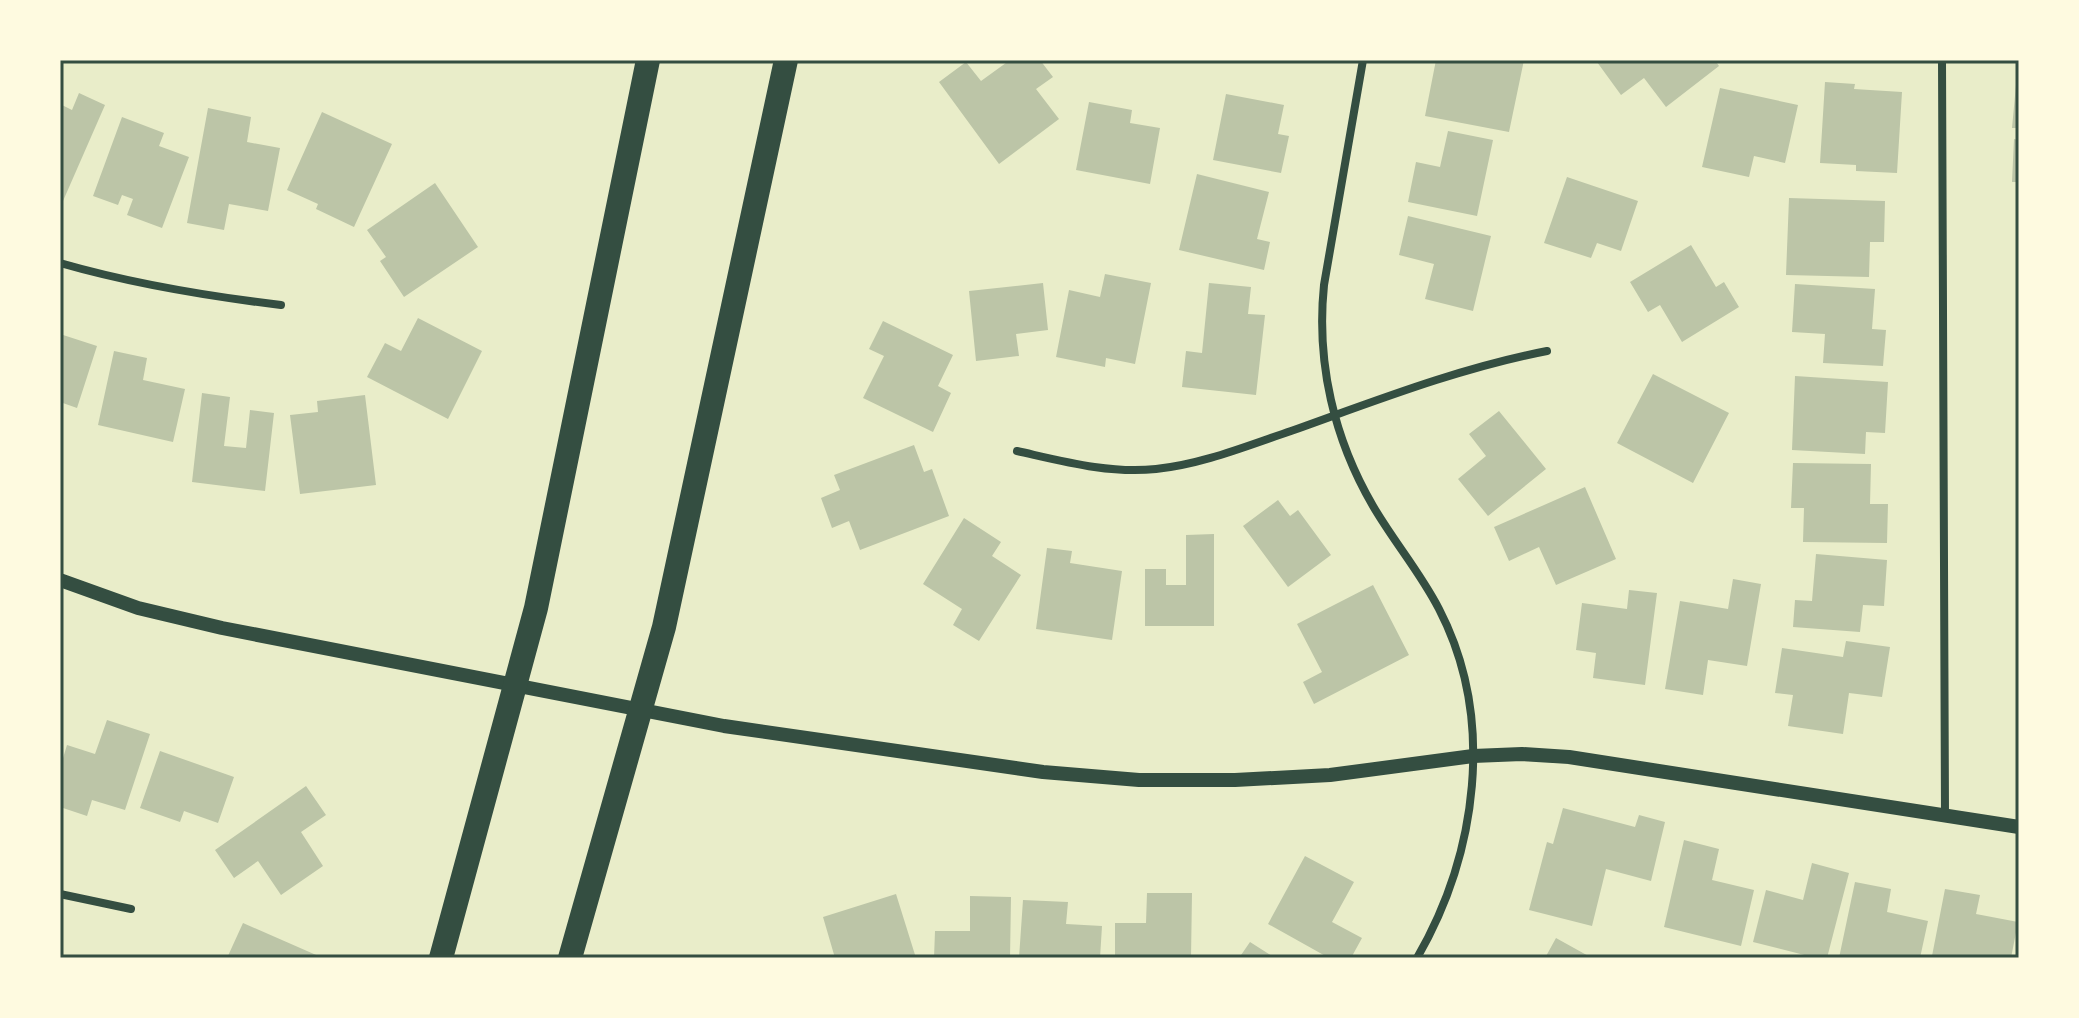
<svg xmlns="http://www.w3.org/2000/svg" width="2079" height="1018" viewBox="0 0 2079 1018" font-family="Barlow,sans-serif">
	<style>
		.building { fill: #bcc5a7 }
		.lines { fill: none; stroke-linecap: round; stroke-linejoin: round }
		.minor { stroke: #344e41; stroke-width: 8 }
		.tertiary { stroke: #344e41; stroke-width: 14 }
		.motorway { stroke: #344e41; stroke-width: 24 }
		.neatline { fill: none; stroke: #344e41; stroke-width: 3 }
	</style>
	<rect width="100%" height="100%" fill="#e9edc9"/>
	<path class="building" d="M1010,60H1040L1053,77L1036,89L1059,119L999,164L939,82L966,62L981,81Z
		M1436,60H1524L1509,132L1425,116Z
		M1600,60H1715L1719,66L1666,107L1644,78L1621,95L1597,62Z
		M1825,82L1855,84L1854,89L1902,92L1897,173L1856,171V165L1820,163Z
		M2016,85L2019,86V128H2012Z
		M1720,88L1798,105L1785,163L1754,156L1749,177L1702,167Z
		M79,93L105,105L63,201L60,200V104L72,110Z
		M1226,94L1284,105L1278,134L1289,136L1281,173L1213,160Z
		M1089,102L1132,110L1130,123L1160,128L1150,184L1076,170Z
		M208,108L251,117L247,142L280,148L268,211L229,204L224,230L187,223Z
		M322,112L392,144L354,227L316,209L318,204L287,190Z
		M122,117L164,133L159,146L189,157L162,228L127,215L133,199L122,195L118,205L93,196Z
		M1448,131L1493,140L1477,216L1408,202L1416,162L1440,167Z
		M2014,139L2019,140V182H2012Z
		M1197,174L1269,192L1257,239L1270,242L1264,270L1179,250Z
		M1567,177L1638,201L1621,251L1597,243L1591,258L1544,243Z
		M435,183L478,247L404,297L380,261L386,257L367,230Z
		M1789,198L1885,201L1884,242H1870L1869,277L1786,275Z
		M1408,216L1491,236L1473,311L1425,299L1434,264L1399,255Z
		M1691,245L1716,287L1724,282L1739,307L1682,342L1660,305L1648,312L1630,282Z
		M1105,274L1151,283L1135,364L1106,358L1105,367L1056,357L1069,290L1100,297Z
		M1043,283L1048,330L1016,334L1019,356L976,361L969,291Z
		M1209,283L1251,287L1248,314L1265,315L1256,395L1182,387L1186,351L1202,353Z
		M1795,284L1875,289L1872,329L1886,330L1883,366L1823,363L1825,334L1792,332Z
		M418,318L482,351L448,419L367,377L385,343L401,351Z
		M883,321L953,355L938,386L951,393L933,432L863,398L884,356L869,349Z
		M60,334L97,346L77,408L60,402Z
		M114,351L147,358L143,380L185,389L173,442L98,425Z
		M1653,374L1729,413L1693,483L1617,443Z
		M1795,376L1888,382L1885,433L1866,432L1865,454L1792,450Z
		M202,393L230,397L224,446L246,448L250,410L274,413L265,491L192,482Z
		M365,395L376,485L300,494L290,415L318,412L317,401Z
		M1499,411L1546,469L1488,516L1458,479L1486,456L1469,434Z
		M914,445L924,472L932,469L949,516L860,550L849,521L832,528L821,498L840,490L834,475Z
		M1793,463L1871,464L1870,504H1888L1887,543L1803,542L1804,508H1791Z
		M1585,487L1616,559L1556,585L1539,547L1509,561L1494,527Z
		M1278,500L1290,516L1298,510L1331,555L1288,587L1243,526Z
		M964,518L1001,542L992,556L1021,575L979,641L953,625L962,609L923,584Z
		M1214,534V626H1145V569H1166V585H1186V535Z
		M1047,548L1072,551L1070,563L1122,571L1112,640L1036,629Z
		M1816,554L1887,560L1884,606L1863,605L1860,632L1793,627L1795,600L1812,601Z
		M1733,579L1761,584L1747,666L1708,660L1703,695L1665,689L1680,601L1728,609Z
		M1373,585L1409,655L1314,704L1303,682L1322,672L1297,624Z
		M1629,590L1657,593L1645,685L1593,678L1596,653L1576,650L1582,603L1627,609Z
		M1846,641L1890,647L1882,697L1849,693L1843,734L1788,726L1793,695L1775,693L1782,648L1843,657Z
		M107,720L150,734L125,810L92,800L87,816L60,807V768L67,745L95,754Z
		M160,751L234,777L218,823L184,811L180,822L140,808Z
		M306,786L326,815L301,832L323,866L281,895L258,861L234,878L215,850Z
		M1563,808L1635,827L1639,815L1665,822L1651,881L1606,869L1592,926L1529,910L1547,842L1553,844Z
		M1684,840L1719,849L1712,880L1754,890L1741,946L1664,927Z
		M1305,856L1354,882L1332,922L1362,938L1351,958H1329L1268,924Z
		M1812,863L1849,873L1827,958H1816L1753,942L1766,890L1803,900Z
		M1855,882L1891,889L1887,912L1928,921L1920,958H1839Z
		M1945,889L1980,895L1976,914L2018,922L2011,958L1932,956Z
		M1147,893H1192L1191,958H1115V923H1146Z
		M896,894L916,958H835L823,917Z
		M970,896L1011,897L1010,958H934L935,931H970Z
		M1023,900L1068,902L1066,924L1102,926L1100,958H1019Z
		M243,923L323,958H227Z
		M1556,938L1592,958H1545Z
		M1250,942L1275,958H1239Z"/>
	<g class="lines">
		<path class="minor" d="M1363,60L1324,285C1316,363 1334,439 1373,506C1394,542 1420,572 1439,609C1496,719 1477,854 1417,958
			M1942,60L1945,815
			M60,263C133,284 206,296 281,305
			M1017,451C1062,461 1109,474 1156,469C1203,464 1246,446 1291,431C1375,401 1459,368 1547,351
			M60,894L131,909"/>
		<path class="tertiary" d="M60,580L138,608L222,628L724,726L1043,772L1139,780H1235L1330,775L1473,756L1522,754L1569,757L2019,827"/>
		<path class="motorway" d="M441,958L536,608L648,60
			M570,958L664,627L786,60"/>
	</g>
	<rect width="2079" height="1018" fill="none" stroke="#fefae0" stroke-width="124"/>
	<rect x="62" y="62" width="1955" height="894" class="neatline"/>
</svg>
